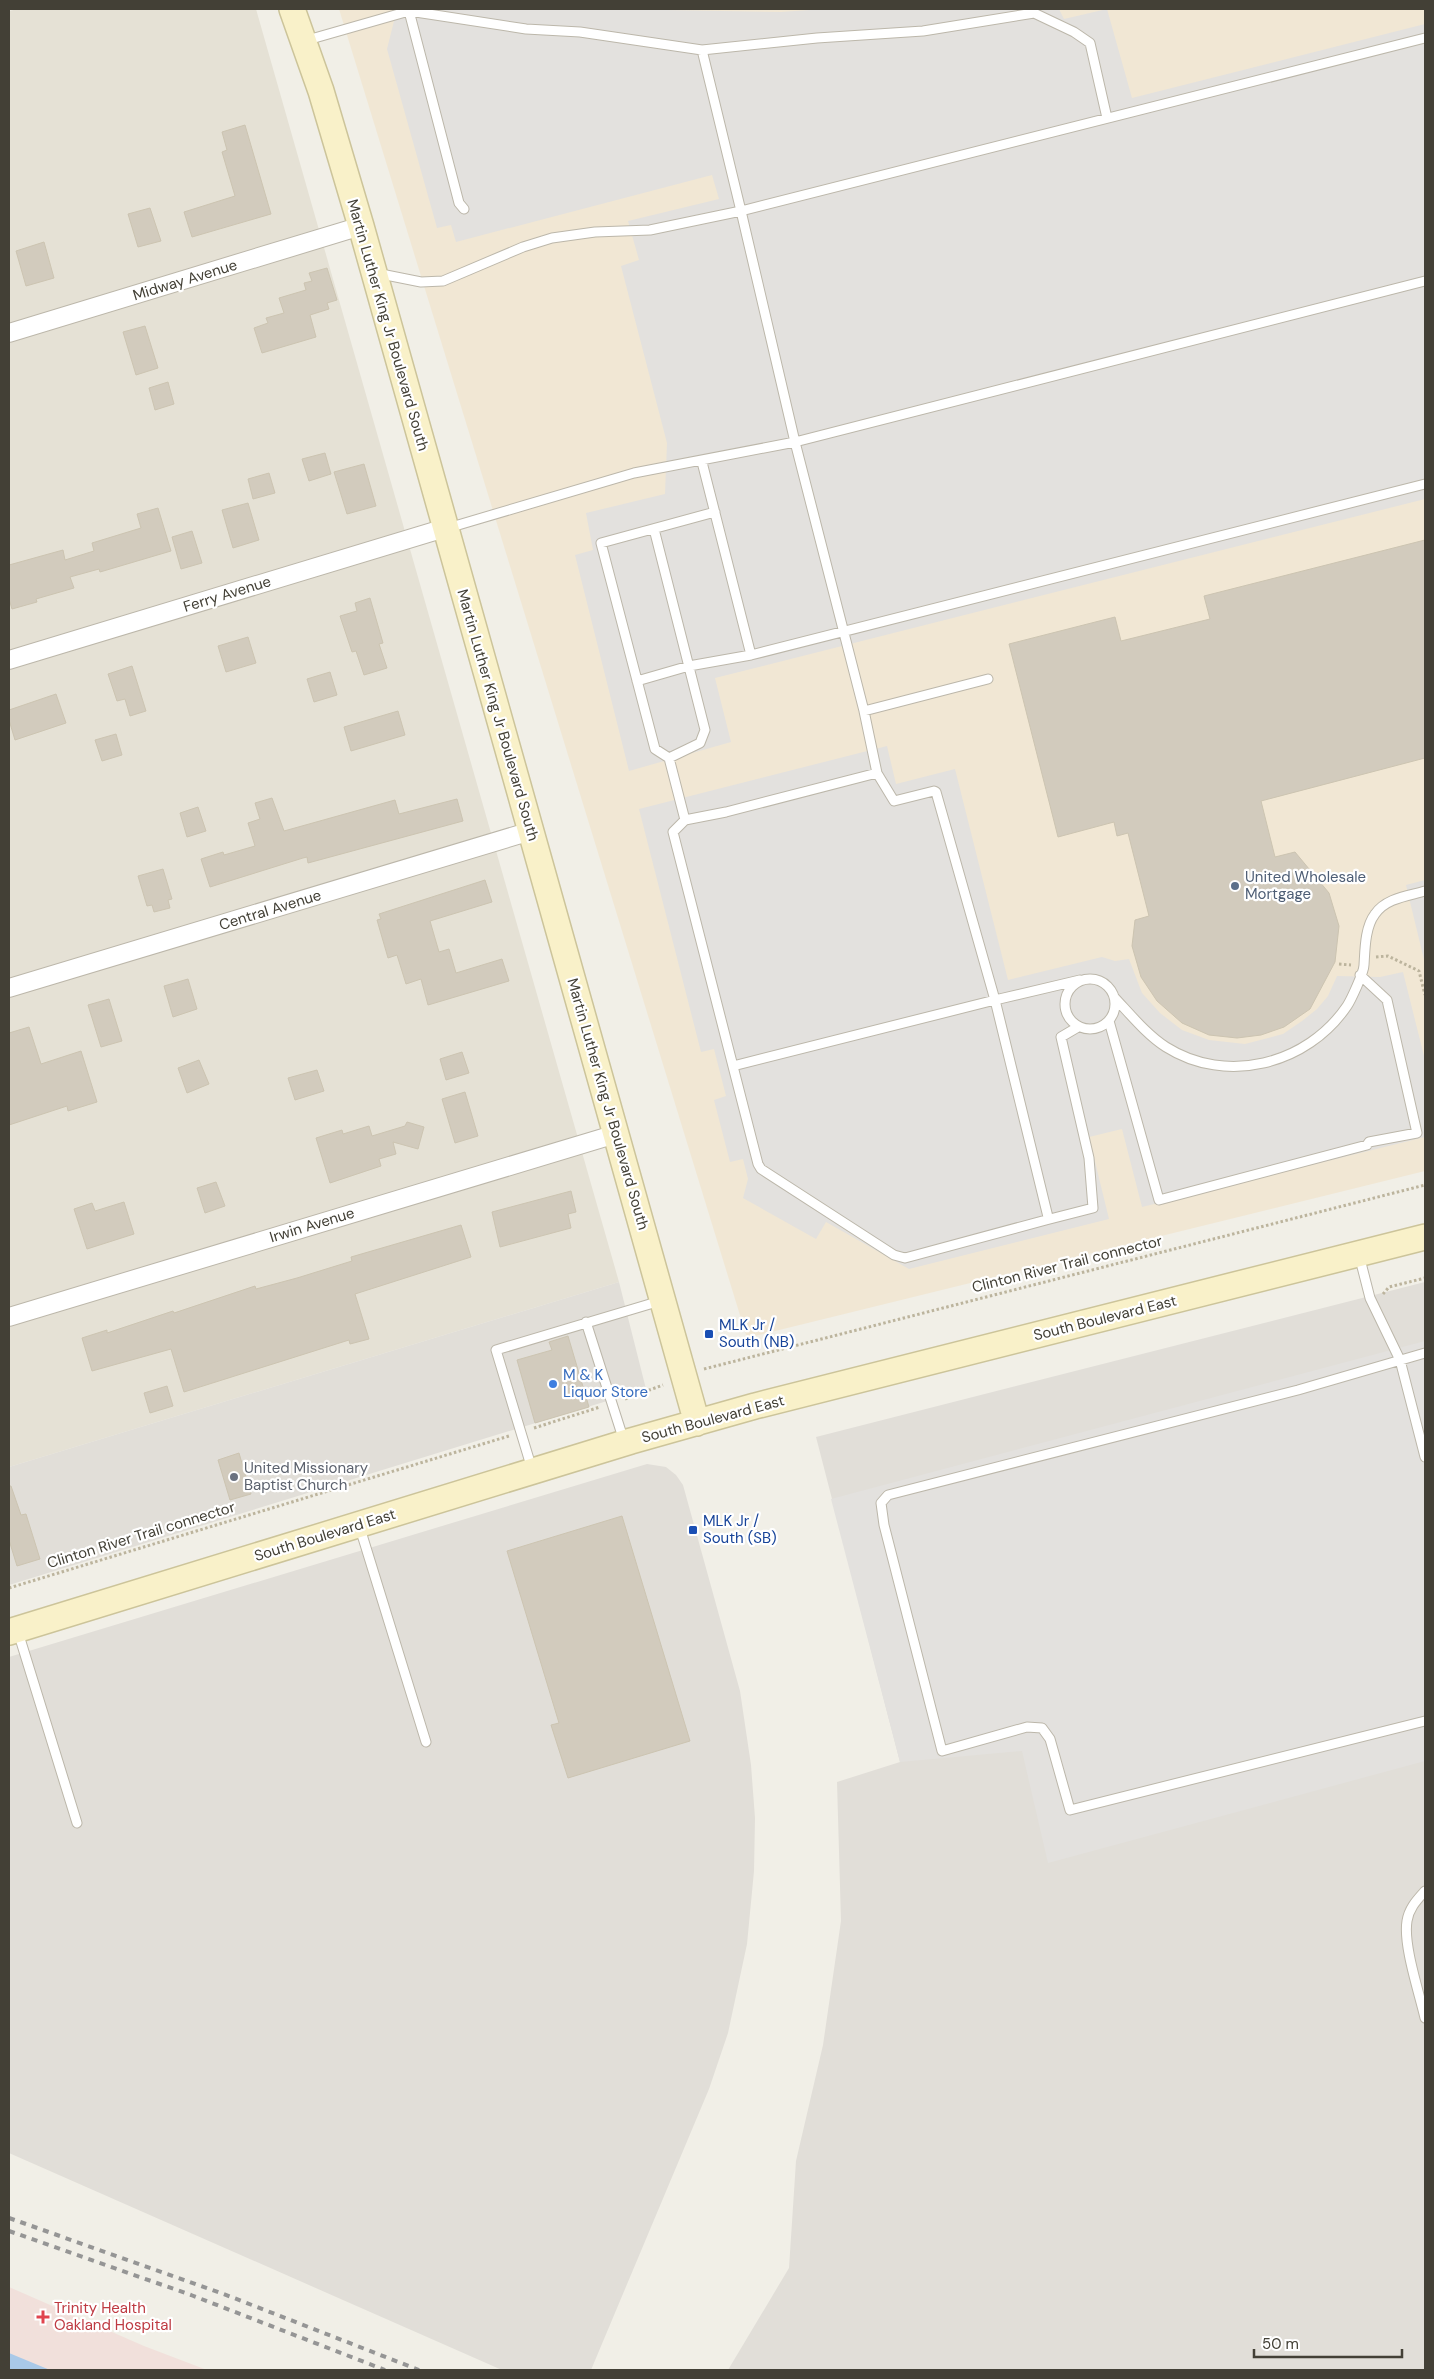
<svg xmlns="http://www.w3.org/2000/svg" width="1434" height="2379" viewBox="0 0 1434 2379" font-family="'DM Sans',sans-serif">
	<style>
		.residential { fill: #e5e1d5 }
		.commercial { fill: #f1e7d4 }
		.industrial { fill: #e1ded8 }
		.medical { fill: #f1e0db }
		.parking { fill: #e3e1de }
		.water { fill: #a9c9e8 }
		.building { fill: #d2cbbd; stroke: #ccc4b1 }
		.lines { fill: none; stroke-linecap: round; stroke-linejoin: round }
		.lane-casing { stroke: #bcb7aa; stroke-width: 11 }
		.street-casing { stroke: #bcb7aa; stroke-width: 20 }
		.secondary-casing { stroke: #ccc49a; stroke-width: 28 }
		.path { stroke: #bcb49d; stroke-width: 3; stroke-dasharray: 2.5 2.5; stroke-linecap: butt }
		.lane { stroke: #fff; stroke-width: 9 }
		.street { stroke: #fff; stroke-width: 18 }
		.secondary { stroke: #f9f1c9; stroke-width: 25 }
		.rail { stroke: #959595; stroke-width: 4; stroke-dasharray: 6 6; stroke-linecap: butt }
		.service-dot { fill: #5c6f8a; stroke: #fff; stroke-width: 2 }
		.transit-dot { fill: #1a4fb4; stroke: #fff; stroke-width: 2 }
		.shop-dot { fill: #3f7fe0; stroke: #fff; stroke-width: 2 }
		.worship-dot { fill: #6b7280; stroke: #fff; stroke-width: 2 }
		.health-dot { fill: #e0444e; stroke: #fff; stroke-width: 2 }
		.labels { text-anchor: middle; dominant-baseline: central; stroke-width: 4.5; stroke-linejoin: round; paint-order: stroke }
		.street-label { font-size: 15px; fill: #434036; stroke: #fff }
		.service-label { font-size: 15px; fill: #4e5e75; stroke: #fff; text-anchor: start }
		.transit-label { font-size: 15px; fill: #164399; stroke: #fff; text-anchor: start }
		.shop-label { font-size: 15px; fill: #366cbe; stroke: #fff; text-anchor: start }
		.worship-label { font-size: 15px; fill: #5b616d; stroke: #fff; text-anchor: start }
		.health-label { font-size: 15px; fill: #be3a42; stroke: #fff; text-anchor: start }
	</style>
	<rect width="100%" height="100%" fill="#f1efe7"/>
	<path class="residential" d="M18,9H256L619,1282L9,1467V11Z"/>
	<path class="commercial" d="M339,9H1425V1171L747,1338Z"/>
	<path class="industrial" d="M619,1282L646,1389L9,1585V1467Z
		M1425,1282V2370H728L789,2268L796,2161L823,2045L841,1921L837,1782L900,1762L816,1437Z
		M647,1464L666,1467L676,1475L683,1485L740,1691L751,1765L755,1818L754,1871L747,1944L728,2033L709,2089L591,2370H502L9,2153V1657Z"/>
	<path class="medical" d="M9,2287L144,2346L207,2370H9Z"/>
	<path class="parking" d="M397,9H611L781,12L824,9H1059L1064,19L1107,9L1132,98L1425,24V499L715,678L731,742L629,771L575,555L593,550L586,513L665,494L667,443L621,266L639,260L628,221L719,199L712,175L456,242L451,225L437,228L387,49Z
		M887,746L896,784L955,769L1008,980L1102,957L1115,961L1129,959L1142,993L1160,1013L1182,1030L1209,1040L1245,1044L1283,1034L1302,1021L1317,1009L1328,996L1337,976L1380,977L1403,972L1425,1060V1137L1142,1207L1122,1129L1089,1137L1109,1219L909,1269L826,1222L816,1239L743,1198L748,1179L743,1159L730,1162L714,1100L726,1096L714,1049L701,1052L639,809Z
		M1425,880V964L1406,885Z
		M1425,1341V1761L1048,1863L1022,1751L900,1762L831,1499Z"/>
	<path class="water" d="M9,2353L50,2370H9Z"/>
	<path class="building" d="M245,125L271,214L192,237L184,212L235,196L222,152L227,150L222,132Z
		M150,208L161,241L138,247L128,214Z
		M44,242L54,278L26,286L16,251Z
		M327,268L337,300L327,303L329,309L310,315L316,337L262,353L254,328L268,323L266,318L284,313L279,298L306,290L304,283L312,281L309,273Z
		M145,326L158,368L136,375L123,332Z
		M168,382L174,404L155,410L149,388Z
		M325,453L331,474L309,481L302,459Z
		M364,464L376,506L347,514L334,472Z
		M269,473L275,493L253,499L248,479Z
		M248,503L259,540L233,548L222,510Z
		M158,508L171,551L100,572L99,569L70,577L74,588L36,599L37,602L12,609L9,599V565L63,550L65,560L94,551L92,543L141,528L137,514Z
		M192,531L202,563L181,569L172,537Z
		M1425,540V758L1261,801L1275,857L1295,852L1329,893L1339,926L1335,962L1310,1009L1284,1027L1261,1035L1237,1038L1209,1035L1182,1023L1157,1001L1141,977L1132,946L1135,920L1149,916L1128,833L1117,836L1114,822L1058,837L1009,644L1115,617L1121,641L1210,619L1204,596Z
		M370,598L383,643L379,644L387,668L364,675L356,651L352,652L340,616L357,611L355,603Z
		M248,637L256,663L226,672L218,646Z
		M132,666L146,711L130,716L125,699L117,701L108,674Z
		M330,672L337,695L314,702L307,679Z
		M56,694L66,723L15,740L9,720V710Z
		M398,711L405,735L351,751L344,727Z
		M116,734L122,755L102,761L95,740Z
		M272,798L284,831L395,800L399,814L457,799L463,821L308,863L307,857L303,858L210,887L201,859L223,852L224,855L255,846L248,823L260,819L255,803Z
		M198,807L206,831L187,837L180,813Z
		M163,869L172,899L168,900L170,908L154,912L152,905L147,906L138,876Z
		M485,880L492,902L430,921L439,952L449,949L456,973L502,959L509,981L428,1005L421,979L406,984L397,955L388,958L377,920L381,919L379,914Z
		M188,979L197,1009L173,1017L164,986Z
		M109,999L122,1041L101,1047L88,1005Z
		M29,1027L41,1064L81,1051L97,1102L68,1111L67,1106L9,1125V1033Z
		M462,1052L469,1073L446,1080L440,1059Z
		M199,1060L209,1084L187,1093L178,1068Z
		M317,1070L324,1091L295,1100L288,1078Z
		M465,1092L478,1136L455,1143L442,1099Z
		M407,1122L424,1127L418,1149L393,1142L396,1154L379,1159L381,1166L330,1183L316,1138L342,1130L343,1134L369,1126L372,1136L405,1126Z
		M216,1182L225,1206L205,1213L197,1188Z
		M571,1191L576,1212L568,1214L571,1228L500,1247L492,1212Z
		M124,1202L134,1234L87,1249L74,1209L92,1203L95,1211Z
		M461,1225L471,1257L355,1294L369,1339L350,1344L349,1340L184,1392L171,1349L92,1371L82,1338L107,1330V1333L173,1311L174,1313L255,1286L256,1289L297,1278L352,1261L351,1257Z
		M568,1336L589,1407L535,1423L517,1360L552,1350L549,1342Z
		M167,1386L173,1406L150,1413L144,1393Z
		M239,1453L251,1494L230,1500L218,1460Z
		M9,1486H11L21,1515L26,1514L40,1559L17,1566L9,1540Z
		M622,1516L690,1741L568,1778L551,1725L559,1723L507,1551Z"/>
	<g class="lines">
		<defs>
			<path id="lane" d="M409,11L459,203L464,209
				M1425,38L741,211L795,442L1425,281
				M304,41L409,11L526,29L580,32L702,50L817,38L923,31L1034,13L1074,32L1090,43L1107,118
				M376,273L421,282L443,281L523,247L552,238L595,232L650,230L741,211L702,50
				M702,462L751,655L1425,484
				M448,528L634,473L795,442L864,711L877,773
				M654,529L705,730L700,743L669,758
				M637,681L689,666L751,655
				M864,711L988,679
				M685,820L669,758L655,749L601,543L715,512
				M1065 1004a25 25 0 1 1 50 0a25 25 0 1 1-50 0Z
				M1114,997C1130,1014 1147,1035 1166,1047C1226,1085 1307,1065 1347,1006C1351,1000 1364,972 1364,965C1365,949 1365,927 1375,914C1386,898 1408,896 1425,891
				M1109,1021L1159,1200L1367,1145L1369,1142L1417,1133L1387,1000L1360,975
				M733,1066L995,1000L936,792L934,791L894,801L877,773L726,812L685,820L673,832L758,1164L761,1169L894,1255L905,1258L1046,1220L1048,1217L995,1000L1080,980
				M1046,1220L1093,1208L1089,1158L1061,1037L1078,1027
				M1359,1255L1370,1298L1400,1360L1425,1457
				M586,1322L624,1441
				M1425,1353L1298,1390L888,1495L881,1503L884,1525L942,1751L1027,1727L1042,1728L1050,1739L1070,1810L1425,1721
				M532,1469L496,1350L660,1301
				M359,1525L426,1742
				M18,1632L77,1823
				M1425,1891C1417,1900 1409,1908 1407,1921C1403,1945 1419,1992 1425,2018"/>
			<path id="street" d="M9,333L361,226
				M9,660L445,528
				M9,988L531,831
				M9,1317L616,1134"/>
			<path id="secondary" d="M292,9L321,91L361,226L697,1423
				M9,1632L631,1441L755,1406L1425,1237"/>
		</defs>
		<use href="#lane" class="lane-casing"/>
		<use href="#street" class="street-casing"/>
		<use href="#secondary" class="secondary-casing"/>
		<path class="path" d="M1376,957L1388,956L1419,971L1425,995
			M1339,964L1351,965
			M1383,1294L1389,1287L1425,1278
			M704,1369L1425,1185
			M625,1399L663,1385
			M534,1428L600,1407
			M9,1588L509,1436"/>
		<use href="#lane" class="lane"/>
		<use href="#street" class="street"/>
		<use href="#secondary" class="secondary"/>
		<path class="rail" d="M9,2218L221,2293L419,2370
			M9,2231L191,2295L385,2370"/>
	</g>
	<circle class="service-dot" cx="1235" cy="886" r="5"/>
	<g class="transit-dot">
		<rect x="704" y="1329" width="10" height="10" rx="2.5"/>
		<rect x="688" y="1525" width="10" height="10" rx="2.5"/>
	</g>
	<circle class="shop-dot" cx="553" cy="1384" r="5"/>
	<circle class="worship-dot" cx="234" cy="1477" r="5"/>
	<path class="health-dot" d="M40.5 2309.5h5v5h5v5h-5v5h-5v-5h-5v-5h5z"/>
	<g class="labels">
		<g class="street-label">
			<text transform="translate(185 280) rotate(-17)">Midway Avenue</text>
			<text transform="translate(388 325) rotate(74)">Martin Luther King Jr Boulevard South</text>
			<text transform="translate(227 594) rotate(-17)">Ferry Avenue</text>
			<text transform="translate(498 715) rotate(74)">Martin Luther King Jr Boulevard South</text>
			<text transform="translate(270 910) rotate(-17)">Central Avenue</text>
			<text transform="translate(608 1104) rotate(74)">Martin Luther King Jr Boulevard South</text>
			<text transform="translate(312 1225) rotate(-17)">Irwin Avenue</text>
			<text transform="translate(1067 1264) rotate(-14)">Clinton River Trail connector</text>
			<text transform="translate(1105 1318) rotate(-14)">South Boulevard East</text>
			<text transform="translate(713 1419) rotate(-15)">South Boulevard East</text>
			<text transform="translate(141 1535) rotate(-17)">Clinton River Trail connector</text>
			<text transform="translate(325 1535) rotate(-17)">South Boulevard East</text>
		</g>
		<g class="service-label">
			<text x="1245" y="877">United Wholesale<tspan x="1245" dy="17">Mortgage</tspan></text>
		</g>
		<g class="transit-label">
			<text x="719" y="1325">MLK Jr /<tspan x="719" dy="17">South (NB)</tspan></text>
			<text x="703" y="1521">MLK Jr /<tspan x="703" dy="17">South (SB)</tspan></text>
		</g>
		<g class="shop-label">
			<text x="563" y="1375">M &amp; K<tspan x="563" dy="17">Liquor Store</tspan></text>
		</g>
		<g class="worship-label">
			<text x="244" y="1468">United Missionary<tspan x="244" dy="17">Baptist Church</tspan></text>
		</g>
		<g class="health-label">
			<text x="54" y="2308">Trinity Health<tspan x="54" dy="17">Oakland Hospital</tspan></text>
		</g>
	</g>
	<rect width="1434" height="2379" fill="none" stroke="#434036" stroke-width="20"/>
	<path d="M1254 2349v8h148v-8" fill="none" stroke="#434036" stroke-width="2.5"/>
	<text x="1262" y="2349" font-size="15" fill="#434036" stroke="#ffffff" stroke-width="4" paint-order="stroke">50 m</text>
</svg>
